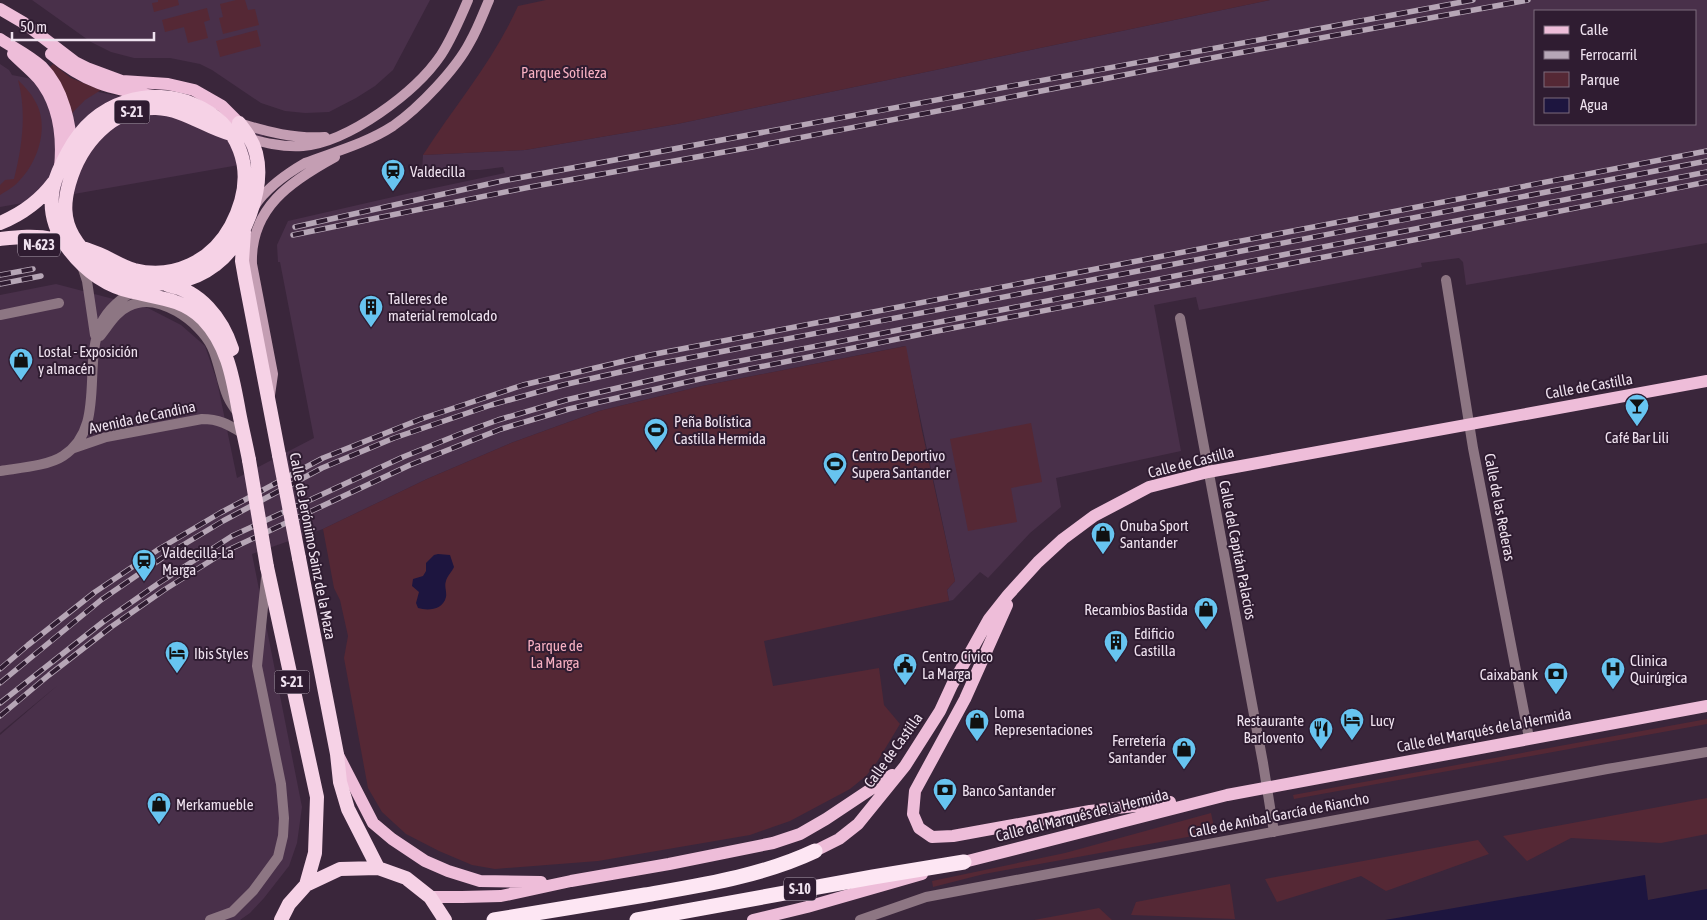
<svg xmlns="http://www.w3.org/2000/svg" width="1707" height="920" viewBox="0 0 1707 920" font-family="'Asap Condensed',sans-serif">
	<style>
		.built { fill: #49304a; fill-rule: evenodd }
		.green { fill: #552835 }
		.water { fill: #1d153f }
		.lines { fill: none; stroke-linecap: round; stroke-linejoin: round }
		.minor { stroke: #8d7683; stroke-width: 10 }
		.secondary { stroke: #c49eb3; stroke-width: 10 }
		.primary { stroke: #eebdd9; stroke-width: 12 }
		.trunk { stroke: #f6d2e6; stroke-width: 14 }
		.motorway { stroke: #fde6f3; stroke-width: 15 }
		.rail-casing { stroke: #b6a6b6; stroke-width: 5.5 }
		.rail { stroke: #2f1c31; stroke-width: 4; stroke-dasharray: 11; stroke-linecap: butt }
		.trunk-bridge { stroke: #f6d2e6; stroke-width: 14 }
		.labels { text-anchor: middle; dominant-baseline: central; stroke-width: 4; stroke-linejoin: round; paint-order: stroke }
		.shield { fill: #2f1c31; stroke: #b5a7b6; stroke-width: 1 }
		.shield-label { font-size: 14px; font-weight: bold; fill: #efe2ef }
		.park-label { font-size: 15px; fill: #f7b0c2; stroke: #2f1c31 }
		.poi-label { font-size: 15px; fill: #efe2ef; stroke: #2f1c31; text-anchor: start }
		.street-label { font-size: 15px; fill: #efe2ef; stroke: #2f1c31 }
	</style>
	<rect width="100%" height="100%" fill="#3a263b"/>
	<path class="built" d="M32,0H430L393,70L375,86L356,98L329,112L305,113L285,111L261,103L212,70L200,64L170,58H134L111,52L91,42Z
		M1270,0H1707V243L1466,285L1463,262L1459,258L1421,263L1422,267L1199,310L1196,297L1154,305L1181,451L1056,478L1061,507L1030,533L988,578L980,572L953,600L949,601L947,590L955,581L905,346L702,386L599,411L511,443L427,479L323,529L252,554L302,807L297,843L289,866L264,898L250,913L240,920H0V735L58,685L0,733V295L56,284L148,308L181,325L205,346L217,381L237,478L314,438L280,262H278L277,245L288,221L406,194L505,173L503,167L480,170L422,171L423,155L525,150L677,124ZM1536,11H1696V124H1536Z
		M0,64L9,70L12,75L266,125L256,162L0,207Z"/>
	<path class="green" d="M158,0H178L179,5L154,12L152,3L158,2Z
		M236,0H245L248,10L255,9L259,25L223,34L219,18L223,17L220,4Z
		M546,0H1270L677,124L525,150L423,155C455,105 494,60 518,6Z
		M207,8L210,20L204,22L208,38L188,43L184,27L165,32L162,20Z
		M257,30L261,46L220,57L216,41Z
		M53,64L71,78L101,90L85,100L71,114L49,68Z
		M18,80C25,87 31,93 35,101C50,126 38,162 19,181C14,187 6,191 0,195V185L5,180L14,179C22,147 27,113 18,80Z
		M906,346L922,431L955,581L947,590L949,601L764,641L773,686L879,668L884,705L900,724L877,762L866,776L850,789L790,821L750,835L598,861L495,869L472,865L439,851L406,834L382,812L368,788L344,658L348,636L340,600L334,588L323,529L427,479L511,443L599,411L702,386Z
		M1031,423L1042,482L1011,488L1017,522L968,531L950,439Z
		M1707,719V724L1294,799L1293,795Z
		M1707,798V834L1661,843L1571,838L1527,861L1503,836Z
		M1211,813L1215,832L984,874L933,887L932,881L1065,853Z
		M1478,840L1489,854L1386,891L1361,876L1277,902L1265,879Z
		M1230,884L1235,919L1131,915L1136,902Z
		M1099,908L1112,920H1034Z"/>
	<path class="water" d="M438,554L450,555L454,567C452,572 447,576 446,581C444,586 447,592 446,597C443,610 428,611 418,608L416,603L419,592L412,586L413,579L423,576L426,571V563L434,555Z
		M1645,875L1648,900L1707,889V920H1385Z"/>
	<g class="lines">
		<path class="minor" d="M82,266L87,281L95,335
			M1446,280L1473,448L1529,738
			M0,315L59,303
			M1180,318L1263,763L1274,832
			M100,336C109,325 116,312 129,306C158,291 200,322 212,347C219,362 221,380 227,395C229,401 233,406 237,412
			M74,448L106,437L202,419C220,419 229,425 244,434
			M0,471C18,468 48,466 63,456C107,428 82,365 101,324C107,310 122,297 136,290
			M210,920L232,912L253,891L278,857L283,836L284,818L281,784L257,666L266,578
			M860,920L926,897L1607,769L1707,752"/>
		<path class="secondary" d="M239,123C267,132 295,139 325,137
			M232,134C255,140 279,148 303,146C349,142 416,92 441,55C452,38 460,19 468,0
			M254,207C266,188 286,174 305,163C334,152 367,143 393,126C419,108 456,69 470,42C478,28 483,14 489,0
			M270,395L273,374L252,264C250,208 291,181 335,157"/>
		<path class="primary" d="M0,9L24,23L75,62L87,68L122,81L168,84L194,90L222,106L239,123
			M0,39C14,48 30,56 42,67C63,88 72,126 71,154
			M13,54C21,62 30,69 38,78C59,103 63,137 60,168
			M51,54C85,83 111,89 154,96
			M1007,605L965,699L915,791L913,814L919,828L932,837L953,836L1090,811L1170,802
			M338,755L373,823L392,839L425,861L448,871L480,881L541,882
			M815,851L839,839L858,824L905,766L940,711L952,685L989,619L1008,595L1038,562L1063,539L1094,516L1149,487L1208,472L1707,381
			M956,864L1227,795L1707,706
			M430,897H462L501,896L571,881L669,864L773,843L800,834L826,819L892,775
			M753,920L807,907L922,874"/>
		<path class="trunk" d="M231,134C205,127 184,109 156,108C112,107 80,144 69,184C64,202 63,219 73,236C101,284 171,299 215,265C245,243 265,188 256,153C253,141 246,132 239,123
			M0,223C22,214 40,201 54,182
			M244,232L242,261L245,278L279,455
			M0,239C18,237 35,235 53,239C68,243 84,248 99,254C111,259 121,266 134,270C174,280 212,261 231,226C293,109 125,44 68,152C62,163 56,175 53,188C49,209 54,229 67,247C84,270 105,286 133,292C159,298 183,299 203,319C228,345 233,379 239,412C242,428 246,444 249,460
			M168,285C200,291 222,318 232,349
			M299,558L337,754L340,782L348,809L378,868
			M267,567L317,797L315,853L306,885
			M281,920L289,904L306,885L340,869L378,868L406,878L430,897L445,920"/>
		<path class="motorway" d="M494,920C544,912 595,903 645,895C702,885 762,876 815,851
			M637,920L873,877L964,862"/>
		<defs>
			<path id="rail" d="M295,227L502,181L1473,0
				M293,235L530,187L752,147L1222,56L1528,0
				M0,275L33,269
				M0,284L41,276
				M0,669L28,645L95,592L159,549L220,513L323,458L421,419L523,385L650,355L1707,151
				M0,683L101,600L168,554L223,521L322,468L394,438L491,405L563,385L647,366L1707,161
				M0,703L103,622L159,583L232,536L403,457L465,432L498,420L566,400L699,369L1707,172
				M0,716L49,675L111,627L164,590L226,551L410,465L501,429L569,409L700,379L932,332L1429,237L1707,182"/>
		</defs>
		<use href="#rail" class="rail-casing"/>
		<use href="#rail" class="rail"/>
		<path class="trunk-bridge" d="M279,455L299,558
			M249,460L267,567"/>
	</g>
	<defs>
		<symbol id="station-pin" viewBox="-11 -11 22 30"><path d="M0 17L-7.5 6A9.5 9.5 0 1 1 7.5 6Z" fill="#67c4f0" stroke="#2f1c31"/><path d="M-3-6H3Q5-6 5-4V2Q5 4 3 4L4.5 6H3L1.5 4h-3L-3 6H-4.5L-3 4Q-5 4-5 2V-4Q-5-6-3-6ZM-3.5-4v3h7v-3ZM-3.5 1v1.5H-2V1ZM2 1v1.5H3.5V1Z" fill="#111"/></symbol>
		<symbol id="building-pin" viewBox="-11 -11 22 30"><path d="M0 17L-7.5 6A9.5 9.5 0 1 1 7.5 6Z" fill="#67c4f0" stroke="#2f1c31"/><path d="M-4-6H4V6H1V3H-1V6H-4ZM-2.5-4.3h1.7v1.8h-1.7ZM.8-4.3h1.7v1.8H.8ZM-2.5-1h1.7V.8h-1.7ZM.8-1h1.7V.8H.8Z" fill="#111"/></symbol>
		<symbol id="shop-pin" viewBox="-11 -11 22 30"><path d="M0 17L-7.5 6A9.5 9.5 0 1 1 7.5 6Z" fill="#67c4f0" stroke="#2f1c31"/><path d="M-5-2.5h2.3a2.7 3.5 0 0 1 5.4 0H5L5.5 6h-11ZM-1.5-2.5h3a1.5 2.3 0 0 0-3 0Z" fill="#111"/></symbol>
		<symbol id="bar-pin" viewBox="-11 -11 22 30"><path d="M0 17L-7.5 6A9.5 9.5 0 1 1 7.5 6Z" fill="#67c4f0" stroke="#2f1c31"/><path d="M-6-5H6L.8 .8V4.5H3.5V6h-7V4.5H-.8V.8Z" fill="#111"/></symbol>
		<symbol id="stadium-pin" viewBox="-11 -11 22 30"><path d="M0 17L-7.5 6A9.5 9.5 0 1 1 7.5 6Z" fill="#67c4f0" stroke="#2f1c31"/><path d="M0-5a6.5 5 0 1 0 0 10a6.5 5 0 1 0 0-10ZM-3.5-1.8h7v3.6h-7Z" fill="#111"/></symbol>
		<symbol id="hotel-pin" viewBox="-11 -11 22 30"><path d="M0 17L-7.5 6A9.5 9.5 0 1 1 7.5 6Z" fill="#67c4f0" stroke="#2f1c31"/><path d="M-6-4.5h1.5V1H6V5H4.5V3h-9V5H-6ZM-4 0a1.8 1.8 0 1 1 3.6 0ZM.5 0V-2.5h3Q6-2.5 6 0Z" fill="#111"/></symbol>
		<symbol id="civic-pin" viewBox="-11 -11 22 30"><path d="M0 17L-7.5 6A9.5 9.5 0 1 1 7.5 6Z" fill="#67c4f0" stroke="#2f1c31"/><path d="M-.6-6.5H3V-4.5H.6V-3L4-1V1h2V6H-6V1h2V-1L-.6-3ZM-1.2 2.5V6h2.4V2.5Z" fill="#111"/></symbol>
		<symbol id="hospital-pin" viewBox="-11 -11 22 30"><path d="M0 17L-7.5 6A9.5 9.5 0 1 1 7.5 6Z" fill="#67c4f0" stroke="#2f1c31"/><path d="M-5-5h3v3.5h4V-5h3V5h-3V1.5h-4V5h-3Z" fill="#111"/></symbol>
		<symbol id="bank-pin" viewBox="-11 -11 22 30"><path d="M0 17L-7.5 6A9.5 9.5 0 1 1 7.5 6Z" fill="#67c4f0" stroke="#2f1c31"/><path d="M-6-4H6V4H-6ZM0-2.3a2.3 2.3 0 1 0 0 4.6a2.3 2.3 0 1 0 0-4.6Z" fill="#111"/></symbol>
		<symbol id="restaurant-pin" viewBox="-11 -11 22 30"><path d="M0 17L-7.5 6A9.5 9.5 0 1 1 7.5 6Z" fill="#67c4f0" stroke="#2f1c31"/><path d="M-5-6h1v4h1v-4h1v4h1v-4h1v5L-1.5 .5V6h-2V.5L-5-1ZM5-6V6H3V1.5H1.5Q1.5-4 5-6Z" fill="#111"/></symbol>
	</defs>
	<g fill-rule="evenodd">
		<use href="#station-pin" x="379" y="157" width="28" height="38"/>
		<use href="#building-pin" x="357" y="293" width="28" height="38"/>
		<use href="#shop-pin" x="7" y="346" width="28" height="38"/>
		<use href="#bar-pin" x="1623" y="392" width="28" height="38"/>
		<use href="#stadium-pin" x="642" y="416" width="28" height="38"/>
		<use href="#stadium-pin" x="821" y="450" width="28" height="38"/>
		<use href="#shop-pin" x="1089" y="520" width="28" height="38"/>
		<use href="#station-pin" x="130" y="547" width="28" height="38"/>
		<use href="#shop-pin" x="1192" y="595" width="28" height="38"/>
		<use href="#building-pin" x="1102" y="628" width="28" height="38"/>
		<use href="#hotel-pin" x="163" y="639" width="28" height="38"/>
		<use href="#civic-pin" x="891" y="651" width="28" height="38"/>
		<use href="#hospital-pin" x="1599" y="655" width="28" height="38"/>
		<use href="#bank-pin" x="1542" y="660" width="28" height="38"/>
		<use href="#hotel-pin" x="1338" y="706" width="28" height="38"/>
		<use href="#shop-pin" x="963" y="707" width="28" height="38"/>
		<use href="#restaurant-pin" x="1307" y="715" width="28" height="38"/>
		<use href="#shop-pin" x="1170" y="735" width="28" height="38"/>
		<use href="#bank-pin" x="931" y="776" width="28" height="38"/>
		<use href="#shop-pin" x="145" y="790" width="28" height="38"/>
	</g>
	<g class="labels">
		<g class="shield">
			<rect x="114.5" y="100.5" width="35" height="23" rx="4"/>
			<rect x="18" y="233.5" width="42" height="23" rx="4"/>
			<rect x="274.5" y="670.5" width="35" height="23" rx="4"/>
			<rect x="784" y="877.5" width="32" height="23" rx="4"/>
		</g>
		<g class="shield-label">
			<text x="132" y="112">S-21</text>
			<text x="39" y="245">N-623</text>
			<text x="292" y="682">S-21</text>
			<text x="800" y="889">S-10</text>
		</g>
		<g class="park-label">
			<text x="564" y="72">Parque Sotileza</text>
			<text x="555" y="645">Parque de<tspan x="555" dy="17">La Marga</tspan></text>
		</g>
		<g class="poi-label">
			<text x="410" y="171">Valdecilla</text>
			<text x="388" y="298">Talleres de<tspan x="388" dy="17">material remolcado</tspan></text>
			<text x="38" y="351">Lostal - Exposición<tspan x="38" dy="17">y almacén</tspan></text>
			<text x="674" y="421">Peña Bolística<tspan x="674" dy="17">Castilla Hermida</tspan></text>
			<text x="1637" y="437" text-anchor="middle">Café Bar Lili</text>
			<text x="852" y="455">Centro Deportivo<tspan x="852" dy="17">Supera Santander</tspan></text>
			<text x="1120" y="525">Onuba Sport<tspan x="1120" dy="17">Santander</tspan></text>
			<text x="162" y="552">Valdecilla-La<tspan x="162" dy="17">Marga</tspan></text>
			<text x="1188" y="609" text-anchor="end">Recambios Bastida</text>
			<text x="1134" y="633">Edificio<tspan x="1134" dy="17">Castilla</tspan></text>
			<text x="194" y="653">Ibis Styles</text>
			<text x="922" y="656">Centro Cívico<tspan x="922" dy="17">La Marga</tspan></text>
			<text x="1630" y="660">Clinica<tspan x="1630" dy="17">Quirúrgica</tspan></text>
			<text x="1538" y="674" text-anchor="end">Caixabank</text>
			<text x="994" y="712">Loma<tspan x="994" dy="17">Representaciones</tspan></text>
			<text x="1304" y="720" text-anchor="end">Restaurante<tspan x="1304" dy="17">Barlovento</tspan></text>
			<text x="1370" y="720">Lucy</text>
			<text x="1166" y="740" text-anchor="end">Ferretería<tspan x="1166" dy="17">Santander</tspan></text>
			<text x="962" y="790">Banco Santander</text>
			<text x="176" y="804">Merkamueble</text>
		</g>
		<g class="street-label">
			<text transform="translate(1589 386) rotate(-10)">Calle de Castilla</text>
			<text transform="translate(142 417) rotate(-12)">Avenida de Candina</text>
			<text transform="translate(1191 462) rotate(-14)">Calle de Castilla</text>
			<text transform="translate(1500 507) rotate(79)">Calle de las Rederas</text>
			<text transform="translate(313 546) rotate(79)">Calle de Jerónimo Sainz de la Maza</text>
			<text transform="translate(1238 550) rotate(79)">Calle del Capitán Palacios</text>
			<text transform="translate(1484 730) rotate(-11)">Calle del Marqués de la Hermida</text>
			<text transform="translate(893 750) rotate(-54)">Calle de Castilla</text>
			<text transform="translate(1082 815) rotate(-14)">Calle del Marqués de la Hermida</text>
			<text transform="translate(1279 815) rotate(-11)">Calle de Anibal García de Riancho</text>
		</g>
	</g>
	<rect x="1534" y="10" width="162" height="115" fill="#2f1c31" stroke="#7c6b7d"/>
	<rect x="1544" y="26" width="25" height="8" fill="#eebdd9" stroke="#7c6b7d"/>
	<text x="1580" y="35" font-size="15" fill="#efe2ef">Calle</text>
	<rect x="1544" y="51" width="25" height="8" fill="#b6a6b6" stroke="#7c6b7d"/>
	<text x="1580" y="60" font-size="15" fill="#efe2ef">Ferrocarril</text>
	<rect x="1544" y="72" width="25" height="15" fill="#552835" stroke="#7c6b7d"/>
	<text x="1580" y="85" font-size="15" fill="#efe2ef">Parque</text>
	<rect x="1544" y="98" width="25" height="15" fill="#1d153f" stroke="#7c6b7d"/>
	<text x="1580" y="110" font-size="15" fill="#efe2ef">Agua</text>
	<path d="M12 32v8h142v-8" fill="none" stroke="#efe2ef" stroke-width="2.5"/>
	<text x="20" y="32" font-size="15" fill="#efe2ef" stroke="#2f1c31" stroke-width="4" paint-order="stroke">50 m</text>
</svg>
